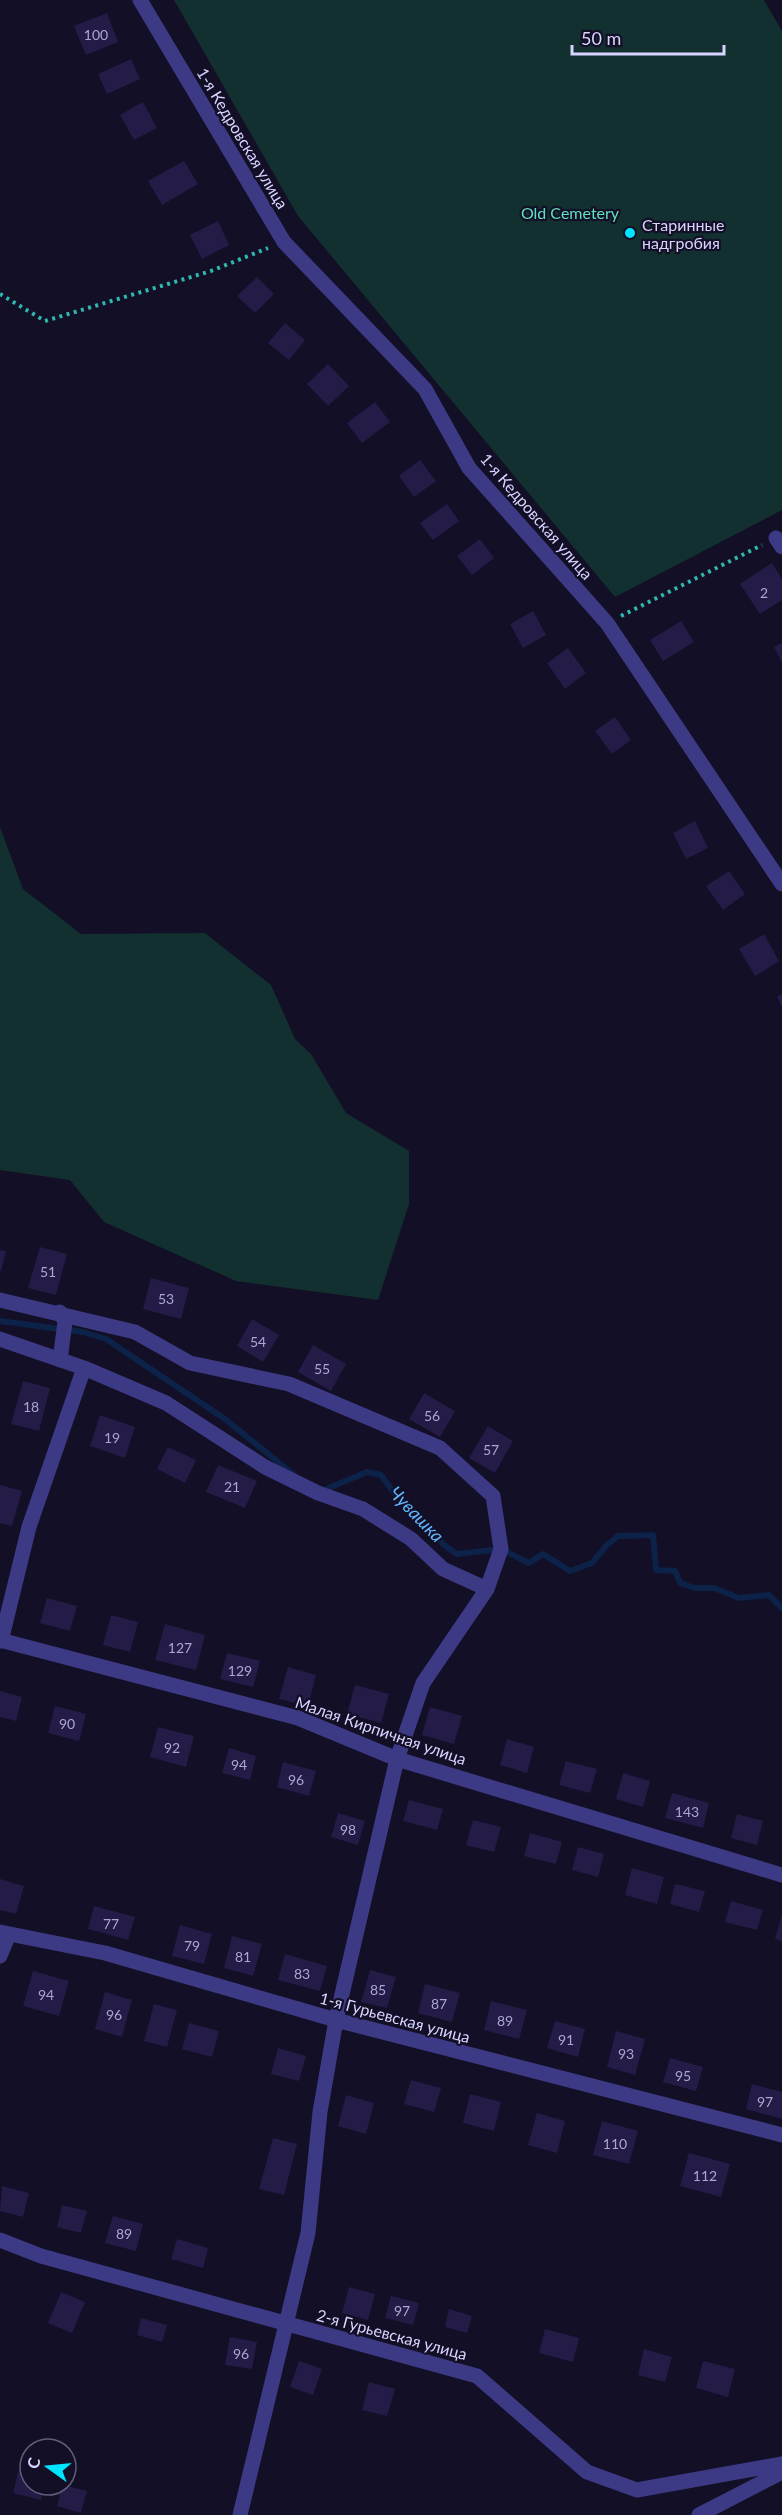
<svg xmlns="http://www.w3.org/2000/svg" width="782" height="2515" viewBox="0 0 782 2515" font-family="Lato,sans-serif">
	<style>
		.green { fill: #12302f }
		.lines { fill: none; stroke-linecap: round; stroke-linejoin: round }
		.stream { stroke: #0c2248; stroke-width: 6 }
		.building { fill: #241b47 }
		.path { stroke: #2fb8b0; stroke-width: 4; stroke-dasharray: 3 4.5; stroke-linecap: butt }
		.minor { stroke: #3d3a85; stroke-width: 15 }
		.poi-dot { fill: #00e5ff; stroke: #130f26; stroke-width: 2 }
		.labels { text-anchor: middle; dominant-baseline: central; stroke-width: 4.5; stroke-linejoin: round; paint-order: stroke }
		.number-label { font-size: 14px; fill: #aca6d1 }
		.street-label { font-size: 16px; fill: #d9d4ff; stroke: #130f26 }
		.park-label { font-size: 16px; fill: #5fe0c0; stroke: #130f26 }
		.poi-label { font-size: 16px; fill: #d9d4ff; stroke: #130f26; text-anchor: start }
		.water-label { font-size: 18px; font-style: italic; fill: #62b6ff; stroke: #130f26 }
	</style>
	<rect width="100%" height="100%" fill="#130f26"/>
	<path class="green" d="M174,0H764L782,31V510L615,597L298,216Z
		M0,827L23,889L81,934L205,933L271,985L295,1039L311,1054L346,1113L409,1151V1204L378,1300L236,1281L104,1222L70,1180L0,1170Z"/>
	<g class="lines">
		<path class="stream" d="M0,1321L83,1332L106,1339L225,1419L293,1474
			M324,1490L367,1472L381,1475L400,1501L414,1511L444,1545L457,1554L501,1549L529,1563L543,1554L570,1571L592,1563L606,1546L618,1536L653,1535L656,1570L675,1571L680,1583L695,1588H714L739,1598L769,1595L782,1608"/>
	</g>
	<path class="building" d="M107,13L118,42L86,55L74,26Z
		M131,59L140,79L107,94L98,74Z
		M143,102L157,128L134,140L120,115Z
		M184,161L198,184L162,205L148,181Z
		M218,221L229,245L202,259L190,235Z
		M257,277L274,294L255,313L237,296Z
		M285,323L305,340L289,360L268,343Z
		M328,364L349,386L328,406L307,384Z
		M375,402L390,422L362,443L347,423Z
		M420,460L436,481L414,497L399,476Z
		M447,504L459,521L433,540L420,523Z
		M480,539L494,558L472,575L457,556Z
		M772,563L782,579V600L760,614L740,584Z
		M533,611L546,635L523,648L510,624Z
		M681,621L694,642L663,661L650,640Z
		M782,643V663L774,647Z
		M568,648L586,673L565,689L547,663Z
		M615,717L631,740L612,754L595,731Z
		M695,821L708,848L686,859L673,833Z
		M729,871L745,894L723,910L706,886Z
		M764,934L779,961L755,976L739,949Z
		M782,994V1007L777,997Z
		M40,1247L67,1254L56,1295L28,1288Z
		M0,1250L6,1251L1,1271H0Z
		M151,1278L189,1288L181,1319L143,1309Z
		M252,1319L279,1335L263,1362L237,1346Z
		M313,1345L346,1364L331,1391L298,1372Z
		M23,1381L50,1388L39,1431L11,1424Z
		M424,1393L455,1411L440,1437L409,1419Z
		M100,1415L135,1427L125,1458L90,1446Z
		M488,1426L513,1441L495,1473L469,1458Z
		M168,1447L196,1460L185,1483L157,1469Z
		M218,1465L257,1481L245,1508L206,1492Z
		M0,1485L22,1491L12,1526L0,1523Z
		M47,1598L77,1606L70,1631L40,1623Z
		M111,1615L138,1622L130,1652L103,1645Z
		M165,1624L205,1635L196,1670L155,1660Z
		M227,1653L260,1661L253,1687L220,1679Z
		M288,1667L316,1675L308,1706L279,1699Z
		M355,1685L389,1694L381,1723L347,1714Z
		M0,1691L22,1697L16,1721L0,1717Z
		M55,1706L86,1714L79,1741L48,1733Z
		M430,1707L462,1716L454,1744L422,1735Z
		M158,1727L194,1736L186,1767L150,1757Z
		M507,1739L534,1747L527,1773L500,1765Z
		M229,1748L256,1756L250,1780L222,1773Z
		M566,1761L597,1769L590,1793L559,1785Z
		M283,1762L316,1771L309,1796L277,1787Z
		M623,1773L650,1781L643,1807L616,1799Z
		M672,1793L709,1803L703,1828L665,1818Z
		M409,1800L443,1809L437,1830L403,1821Z
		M338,1813L365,1821L358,1845L331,1837Z
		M737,1814L763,1821L757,1845L731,1838Z
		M473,1820L501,1827L494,1852L466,1845Z
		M530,1833L562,1842L556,1864L524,1856Z
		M578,1847L604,1854L598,1877L572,1870Z
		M632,1868L664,1877L657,1904L625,1895Z
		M0,1879L24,1886L16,1914L0,1910Z
		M675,1884L705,1891L699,1912L670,1904Z
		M731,1901L763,1910L757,1930L725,1922Z
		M94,1906L135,1917L128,1940L88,1929Z
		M782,1915V1941L775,1939Z
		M180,1925L212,1934L204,1964L172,1956Z
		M232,1936L262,1944L253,1976L224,1968Z
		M285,1954L327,1966L320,1991L278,1980Z
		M370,1970L396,1977L387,2008L361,2002Z
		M33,1971L69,1981L59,2016L23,2006Z
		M425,1984L460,1993L452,2022L418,2013Z
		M105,1992L132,2000L122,2037L95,2029Z
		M491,2001L527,2010L519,2039L484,2030Z
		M154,2004L177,2010L167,2047L144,2041Z
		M555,2021L585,2029L578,2057L547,2048Z
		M189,2023L219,2031L212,2057L182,2049Z
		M616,2031L645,2039L635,2075L607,2067Z
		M278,2048L306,2056L299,2081L271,2074Z
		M670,2058L703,2067L696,2091L663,2082Z
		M411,2080L441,2088L434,2112L404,2104Z
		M752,2084L782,2092V2119L746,2109Z
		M470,2094L501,2102L494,2131L463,2123Z
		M346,2095L374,2103L366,2134L338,2126Z
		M537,2113L565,2121L557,2153L528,2145Z
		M602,2121L638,2131L629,2164L593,2155Z
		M273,2138L297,2144L284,2195L259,2189Z
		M689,2153L730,2164L721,2197L680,2186Z
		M2,2186L29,2193L23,2217L0,2211Z
		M62,2205L87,2211L81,2233L57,2227Z
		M113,2216L143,2224L136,2251L105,2243Z
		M177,2239L208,2248L203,2268L171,2259Z
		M349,2287L375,2294L368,2320L342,2313Z
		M61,2292L85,2302L72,2333L48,2323Z
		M391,2296L419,2303L413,2325L385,2318Z
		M449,2309L472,2316L467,2333L445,2327Z
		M141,2318L167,2325L162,2342L137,2335Z
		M545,2329L579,2338L573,2362L539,2353Z
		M230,2337L257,2342L252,2369L225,2365Z
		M644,2349L672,2357L665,2382L638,2375Z
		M299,2361L322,2369L313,2395L290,2387Z
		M703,2361L735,2369L728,2397L696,2388Z
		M369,2382L395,2389L387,2416L362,2410Z
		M18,2472L30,2475V2485H45L41,2500L13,2493Z
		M62,2485L87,2491L81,2513L57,2506Z"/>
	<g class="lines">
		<path class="path" d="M0,294L45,321L211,271L268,248
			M621,616L762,545"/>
		<path class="minor" d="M140,0L284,242L425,389L469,468L607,623L782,884
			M776,538L782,547
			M0,1300L135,1332L190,1363L289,1384L440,1448L493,1496L501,1549L487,1589L423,1683L397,1759L336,2020L320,2112L308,2233L240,2515
			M60,1312L65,1322L60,1360
			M0,1339L84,1368L166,1403L265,1467L318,1493L363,1509L411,1539L443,1569L487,1589
			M0,1640L298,1718L397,1759L782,1875
			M1,1641L29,1527L84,1368
			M0,1932L105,1953L336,2020L782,2135
			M0,1956L9,1934
			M0,2240L41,2256L477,2376L587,2472L637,2490L782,2464
			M699,2515L782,2472"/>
	</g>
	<circle class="poi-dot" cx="630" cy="233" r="6"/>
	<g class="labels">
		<g class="number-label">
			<text x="96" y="34">100</text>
			<text x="764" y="592">2</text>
			<text x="48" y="1271">51</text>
			<text x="166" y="1298">53</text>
			<text x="258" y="1341">54</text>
			<text x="322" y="1368">55</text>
			<text x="31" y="1406">18</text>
			<text x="432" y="1415">56</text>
			<text x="112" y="1437">19</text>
			<text x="491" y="1449">57</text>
			<text x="232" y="1486">21</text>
			<text x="180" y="1647">127</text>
			<text x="240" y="1670">129</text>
			<text x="67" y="1723">90</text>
			<text x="172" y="1747">92</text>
			<text x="239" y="1764">94</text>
			<text x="296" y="1779">96</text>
			<text x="687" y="1811">143</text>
			<text x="348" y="1829">98</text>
			<text x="111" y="1923">77</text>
			<text x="192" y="1945">79</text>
			<text x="243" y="1956">81</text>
			<text x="302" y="1973">83</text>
			<text x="378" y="1989">85</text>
			<text x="46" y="1994">94</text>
			<text x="439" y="2003">87</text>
			<text x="114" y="2014">96</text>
			<text x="505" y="2020">89</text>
			<text x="566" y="2039">91</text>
			<text x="626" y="2053">93</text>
			<text x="683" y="2075">95</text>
			<text x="765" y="2101">97</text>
			<text x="615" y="2143">110</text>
			<text x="705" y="2175">112</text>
			<text x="124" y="2233">89</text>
			<text x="402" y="2310">97</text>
			<text x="241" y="2353">96</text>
		</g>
		<g class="street-label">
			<text transform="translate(243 138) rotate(59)">1-я Кедровская улица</text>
			<text transform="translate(537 516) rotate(49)">1-я Кедровская улица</text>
			<text transform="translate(381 1730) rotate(19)">Малая Кирпичная улица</text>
			<text transform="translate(395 2017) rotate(15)">1-я Гурьевская улица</text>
			<text transform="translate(392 2334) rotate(15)">2-я Гурьевская улица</text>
		</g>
		<g class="park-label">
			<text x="570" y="212">Old Cemetery</text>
		</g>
		<g class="poi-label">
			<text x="642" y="224">Старинные<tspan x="642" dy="18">надгробия</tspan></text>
		</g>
		<g class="water-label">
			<text transform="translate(417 1514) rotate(46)">Чувашка</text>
		</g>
	</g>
	<g transform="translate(48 2467) rotate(285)"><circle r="28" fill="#130f26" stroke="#625e7d" stroke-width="1.5"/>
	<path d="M0-4.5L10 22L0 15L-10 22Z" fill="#00e5ff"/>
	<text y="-9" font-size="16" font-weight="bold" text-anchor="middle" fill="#d9d4ff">С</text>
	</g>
	<path d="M572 45v9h152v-9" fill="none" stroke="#d9d4ff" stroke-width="3"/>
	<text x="581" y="45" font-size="18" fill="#d9d4ff" stroke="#130f26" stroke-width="4.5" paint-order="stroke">50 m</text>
</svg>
